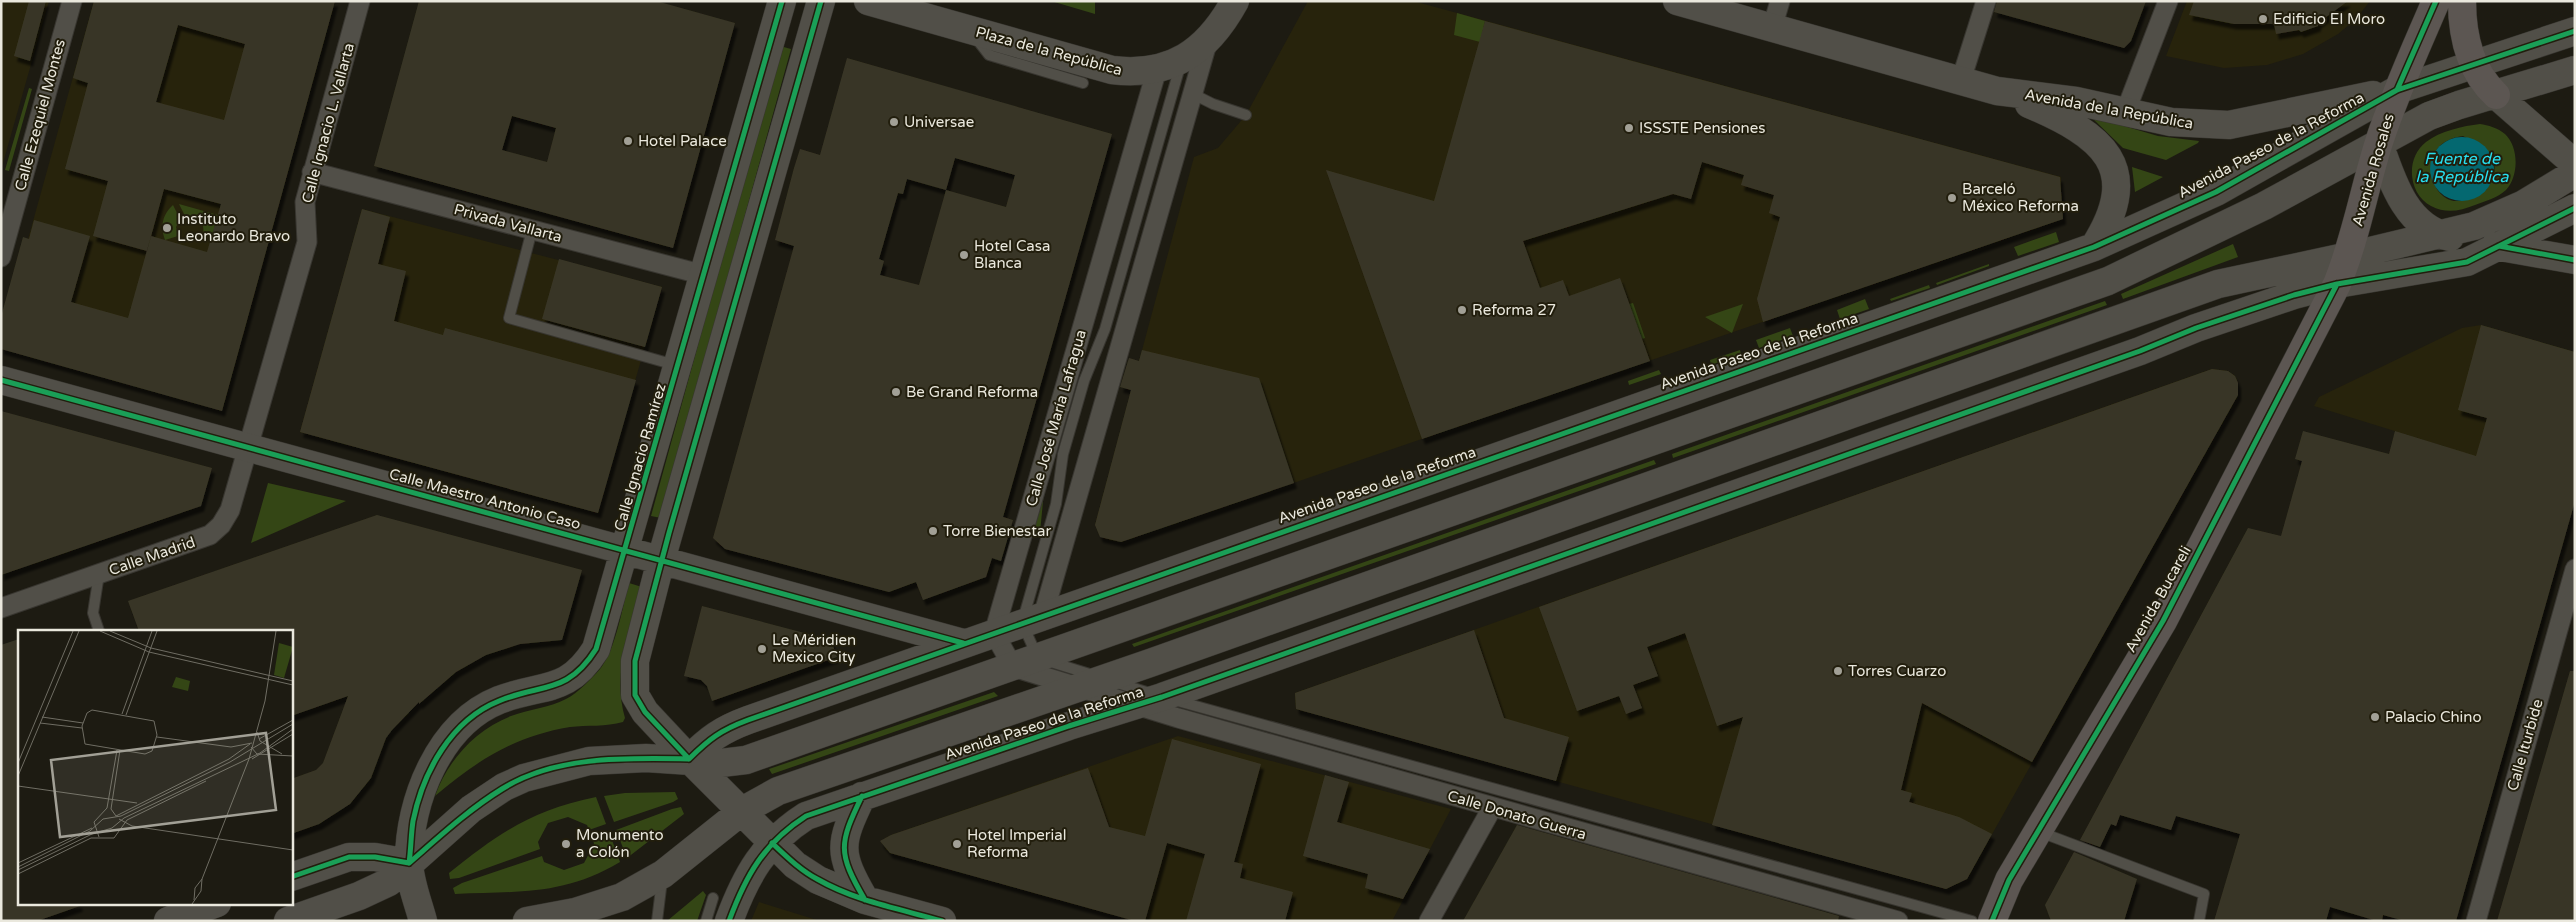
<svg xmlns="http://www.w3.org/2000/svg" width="2576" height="922" viewBox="0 0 2576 922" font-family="'Varela Round',sans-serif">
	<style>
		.built { fill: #27230c }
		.green { fill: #344615; fill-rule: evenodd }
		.water { fill: #046870 }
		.building { fill: #393625; fill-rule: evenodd; filter: url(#shadow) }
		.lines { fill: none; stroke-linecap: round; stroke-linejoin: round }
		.lane-casing { stroke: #383630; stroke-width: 12 }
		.street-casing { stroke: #383630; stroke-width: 21 }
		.secondary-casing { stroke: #383630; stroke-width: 29 }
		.primary-casing { stroke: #383630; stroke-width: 29 }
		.lane { stroke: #514f48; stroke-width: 10 }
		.street { stroke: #514f48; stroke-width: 19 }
		.secondary { stroke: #514f48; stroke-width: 28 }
		.primary { stroke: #5c5652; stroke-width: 28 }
		.cycleway-casing { stroke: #221e0d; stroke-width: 8 }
		.cycleway { stroke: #1a9f57; stroke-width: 5 }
		.poi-dot { fill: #a2a096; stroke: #221e0d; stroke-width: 2 }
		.labels { text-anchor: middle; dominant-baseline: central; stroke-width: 4; stroke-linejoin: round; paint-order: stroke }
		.poi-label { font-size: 15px; fill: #eae8dd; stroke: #221e0d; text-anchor: start }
		.street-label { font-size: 15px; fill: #eae8dd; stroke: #221e0d }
		.water-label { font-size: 16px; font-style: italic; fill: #28dff0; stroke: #221e0d }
		.inset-road { fill: none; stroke: #6f6d63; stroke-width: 1 }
		.view { fill: #a2a096; fill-opacity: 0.15; stroke: #a2a096; stroke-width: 2.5 }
		.inset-edge { fill: none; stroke: #eae8dd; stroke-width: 2.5 }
	</style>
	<defs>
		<filter id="shadow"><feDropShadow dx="3" dy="5.5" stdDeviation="1" flood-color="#0009"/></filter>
	</defs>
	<rect width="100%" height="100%" fill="#1d1b12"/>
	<path class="built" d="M1,1H49L1,170Z
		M94,1H335L222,411L1,337Z
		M1308,1H1413L2061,177L2063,219L1121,542L1111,541L1103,538L1095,525L1194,157L1218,148L1246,115Z
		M2187,1H2370L2356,19L2338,34L2303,54L2267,65L2224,68L2166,56Z
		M362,209L662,287L598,510L593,512L300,432Z
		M2481,325L2575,352V501L2443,446L2314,406L2319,397L2462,328Z
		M2212,369L2228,371L2235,376L2238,383V395L1967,879L1946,889L1296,709L1295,693Z
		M1178,736L1451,809L1392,921H1135L890,853L885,849L884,846L891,835Z
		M759,902L820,921H751Z"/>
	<path class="green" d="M1051,1H1095V14Z
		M1457,13L1485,21L1480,42L1454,35Z
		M780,46L791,49L661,518L651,516Z
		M29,88L32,89L9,171L5,170Z
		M2090,116L2158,136L2199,141L2198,143L2166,160L2123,148Z
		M2480,124C2488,125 2498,128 2505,134C2519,147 2519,176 2506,190C2497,198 2486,201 2475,205C2460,211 2446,214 2431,206C2408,194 2405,158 2426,142C2440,131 2463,126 2480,124ZM2463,136C2488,150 2506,158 2486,190C2478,193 2466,201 2457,201C2429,202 2414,142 2463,136Z
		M2132,167L2163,177L2135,192Z
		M179,204L218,215L211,240L202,236C207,224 198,214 185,216Z
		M173,205L180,219L176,227L178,236L165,240C160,227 162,215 173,205Z
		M2056,232L2059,242L2018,256L2014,247Z
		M2233,244L2238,257L2123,299L2121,294Z
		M1989,264V266L1937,285L1936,283Z
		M1929,285L1930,288L1891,301L1890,299Z
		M1865,299L1869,309L1840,319L1837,310Z
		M2105,301L2107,305L1673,458L1672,454Z
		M1633,303L1645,338L1642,339L1629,304Z
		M1743,304L1732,333L1705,317Z
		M1790,328L1793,336L1759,348L1756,340Z
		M1740,350L1741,354L1711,365L1710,360Z
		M1659,370L1661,374L1629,385L1628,381Z
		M1654,460L1656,464L1134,647L1132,644Z
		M268,483L346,501L251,543Z
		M1044,491L1040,533L1033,531Z
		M629,583L642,587C630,630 612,673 625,718L623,722C606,727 587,725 570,727C515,736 476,761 435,796C448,760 475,730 511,716C529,709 549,708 566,699C578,693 591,679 600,669C616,649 622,608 629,583Z
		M994,692L998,696L772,774L769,769Z
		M675,792L678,799L673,802L614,822L604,796L625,793Z
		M596,797L606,824L589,830L587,825L568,817L548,823L538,842L540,849L459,878L450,879L449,873C499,833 532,810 596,797Z
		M681,807L684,814L627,858L616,830L672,809Z
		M609,832L620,862C563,896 518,891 455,894L453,888L462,883L542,856L544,862L564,870L584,863L594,844L593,839Z
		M703,891L706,895L697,921H667Z"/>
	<path class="water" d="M2430 169a32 32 0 1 1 64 0a32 32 0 1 1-64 0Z"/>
	<path class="building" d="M29,1H46L30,61L14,56Z
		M94,1H335L222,411L1,349V317L23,237L29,239L34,220L90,236L71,302L128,318L151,236L207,252L221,204L164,189L147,251L93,236L108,181L65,169L88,83L73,78ZM178,25L245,44L224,120L156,102Z
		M419,1H656L735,23L673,248L374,166ZM512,116L556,128L547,162L502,150Z
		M1997,1H2146L2131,41L2124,48L1994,12Z
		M2194,1H2348L2318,23V26L2301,32L2299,30L2276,34L2274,24H2234L2189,15Z
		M1485,21L2060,177L2063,219L1763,322L1757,299L1780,217L1769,213L1774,195L1741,185L1744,175L1702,162L1691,199L1673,194L1523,241L1540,288L1563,280L1569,296L1620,278L1650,361L1422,439L1326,170L1434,201Z
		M847,58L1112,134L1003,517L1013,520L1001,561L992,558L986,577L923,600L916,582L889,592L725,549L713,538L794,246L775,240L794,168L800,149L820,155ZM955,158L1015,175L1006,207L946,190ZM907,179L946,190L919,285L880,275L884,261L879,259L898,193L903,194Z
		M362,209L390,217L378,264L406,271L394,321L443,335L445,328L636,380L598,513L300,432Z
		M559,259L662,287L645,347L542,319Z
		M2481,325L2575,352V501L2456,921H2405L2383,915L2382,921H2377L2330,907L2326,921H2214L2240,834L2176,816L2171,830L2120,815L2116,826L2111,824L2100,847L2080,840L2248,528L2281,536L2302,461L2295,459L2303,431L2389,454L2395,431L2476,456L2487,418L2458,410Z
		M1142,350L1259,378L1294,483L1121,542L1100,537L1095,525L1131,390L1120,387L1129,358L1139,361Z
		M2212,369L2228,371L2235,376L2238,383V395L2032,762L1922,703L1901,790L1912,793L1909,802L1959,817L1992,834L1967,879L1946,889L1712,825L1743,717L1717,726L1685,633L1647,647L1658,676L1633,685L1642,708L1626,714L1619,696L1577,711L1539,607Z
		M1,411L212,468L201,506L1,575Z
		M377,515L582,570L562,640L520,644L486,655L456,672L419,704V702L392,730L386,738L371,778L350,804L319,824L291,834V779L316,770L323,763L348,696L291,716V631H139L128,601Z
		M702,606L831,640L837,657L712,701L707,686L701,680L684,676Z
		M1474,630L1504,718L1569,737L1556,781L1296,709L1295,693Z
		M19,639V903H79L80,906L37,921H1V645Z
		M2570,671H2575V921H2497Z
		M1172,739L1261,764L1234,862L1243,864L1240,878L1293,892L1285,921H1186L1205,854L1167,843L1145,921H1135L890,853L880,841L891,835L1088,768L1109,827L1145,836Z
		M1325,775L1349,782L1337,822L1430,849L1403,899L1365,888L1368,874L1303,856Z
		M1517,825L1839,916L1838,921H1463Z
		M2074,852L2137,879L2124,921H2051L2045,905Z"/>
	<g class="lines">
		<defs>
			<path id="lane" d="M975,37L989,55L1083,83
				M1193,94L1213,104L1246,115
				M532,230L509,318L675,365
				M99,574L93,613L99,631
				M1096,676L1038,658L1022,623L1056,504L1063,454L1084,381L1105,329L1181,63
				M1114,682L1153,694
				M1174,700L1972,921
				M2040,832L2204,894L2199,921
				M657,921L662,880
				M706,921L713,898"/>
			<path id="street" d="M1772,28L1780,1
				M1157,69L994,633L1013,667L1178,718L1898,921
				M1961,80L1986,1
				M2125,113L2168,1
				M312,172L704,275
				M1,257L72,1
				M1,608L210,535L221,525L230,510L307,242L305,202L360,1
				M1043,616L1208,40
				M1429,921L1492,808
				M2476,921L2575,569"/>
			<path id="secondary" d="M821,1L661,560L635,661V695L645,712L689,759L795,865L818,880L865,900L942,921
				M868,1L1112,70C1171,77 1207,52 1235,1
				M1677,1L1997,91L2076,101L2171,122L2229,125L2373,95
				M2496,95L2575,164
				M2029,104C2102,135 2145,167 2094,247
				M2379,143C2392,181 2406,228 2450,237
				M2495,246L2575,260
				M1,380L963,643
				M689,759C709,739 721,730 748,720L2094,247L2216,192L2397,90L2575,31
				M862,796C839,844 837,852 865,900
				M291,877L349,857H375L409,863
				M168,921L217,903
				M288,921L359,896L389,882L471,809L504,787L524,778L589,761L646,758L721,763L746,760L2108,281L2264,206L2429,116L2459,105L2575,70
				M423,921C418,902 409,880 409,861C409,801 439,724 499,700C543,683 567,695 596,649L782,1
				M527,921L575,912L622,897L663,874L742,811L778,791L1150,663L2218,284L2349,256L2474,226L2524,204L2575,173
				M729,921C746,875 764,843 806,816L1069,726L1162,697L2140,351L2196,328L2294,295L2337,284L2467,262L2575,208"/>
			<path id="primary" d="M2462,1C2462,36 2470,71 2496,95
				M1992,921L2009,880L2163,621L2337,284C2356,238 2364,189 2379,142C2395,93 2416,48 2436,1"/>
		</defs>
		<use href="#lane" class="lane-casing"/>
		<use href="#street" class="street-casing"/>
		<use href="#secondary" class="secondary-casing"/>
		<use href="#primary" class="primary-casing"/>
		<use href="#lane" class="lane"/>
		<use href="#street" class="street"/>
		<use href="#secondary" class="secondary"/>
		<use href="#primary" class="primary"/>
		<defs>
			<path id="cycleway" d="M2397,90L2436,1
				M2499,246L2575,260
				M1,380L963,643
				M689,759L645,712L635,695V661L669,533L821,1
				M862,796C839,844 837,852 865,900
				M772,843C786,856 800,870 817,879C855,901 900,909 942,921
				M409,863C439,837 468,810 502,789C556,755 628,758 689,759C709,739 721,730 748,720L2094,247L2216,192L2397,90L2575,31
				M409,863C411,849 411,834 413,821C423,772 451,720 499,701C542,683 567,695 596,649L782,1
				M291,877L349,857H375L409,863
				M729,921C746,875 764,843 806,816L1069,726L1162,697L2140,351L2196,328L2294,295L2337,284L2467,262L2575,208
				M1992,921L2009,880L2163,621L2337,284"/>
		</defs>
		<use href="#cycleway" class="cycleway-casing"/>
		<use href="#cycleway" class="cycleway"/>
	</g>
	<g class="poi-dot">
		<circle cx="2263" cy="19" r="5"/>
		<circle cx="894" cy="122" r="5"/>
		<circle cx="1629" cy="128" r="5"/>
		<circle cx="628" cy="141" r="5"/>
		<circle cx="1952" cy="198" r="5"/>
		<circle cx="167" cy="228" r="5"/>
		<circle cx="964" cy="255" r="5"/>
		<circle cx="1462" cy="310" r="5"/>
		<circle cx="896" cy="392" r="5"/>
		<circle cx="933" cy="531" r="5"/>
		<circle cx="762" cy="649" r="5"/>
		<circle cx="1838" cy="671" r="5"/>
		<circle cx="2375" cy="717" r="5"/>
		<circle cx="566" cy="844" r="5"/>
		<circle cx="957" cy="844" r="5"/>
	</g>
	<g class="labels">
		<g class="poi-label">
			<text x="2273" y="19">Edificio El Moro</text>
			<text x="904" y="122">Universae</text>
			<text x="1639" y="128">ISSSTE Pensiones</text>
			<text x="638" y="141">Hotel Palace</text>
			<text x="1962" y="189">Barceló<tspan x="1962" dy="17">México Reforma</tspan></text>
			<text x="177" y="219">Instituto<tspan x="177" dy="17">Leonardo Bravo</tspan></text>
			<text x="974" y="246">Hotel Casa<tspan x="974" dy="17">Blanca</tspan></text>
			<text x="1472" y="310">Reforma 27</text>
			<text x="906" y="392">Be Grand Reforma</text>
			<text x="943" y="531">Torre Bienestar</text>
			<text x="772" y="640">Le Méridien<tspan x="772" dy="17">Mexico City</tspan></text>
			<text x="1848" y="671">Torres Cuarzo</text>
			<text x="2385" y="717">Palacio Chino</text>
			<text x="576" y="835">Monumento<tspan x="576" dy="17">a Colón</tspan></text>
			<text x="967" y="835">Hotel Imperial<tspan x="967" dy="17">Reforma</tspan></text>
		</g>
		<g class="street-label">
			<text transform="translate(1049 51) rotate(15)">Plaza de la República</text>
			<text transform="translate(2109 109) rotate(10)">Avenida de la República</text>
			<text transform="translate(40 115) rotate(-75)">Calle Ezequiel Montes</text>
			<text transform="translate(328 123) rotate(-75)">Calle Ignacio L. Vallarta</text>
			<text transform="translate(2271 145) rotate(-28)">Avenida Paseo de la Reforma</text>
			<text transform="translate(2373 170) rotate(-74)">Avenida Rosales</text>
			<text transform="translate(508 223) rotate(15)">Privada Vallarta</text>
			<text transform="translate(1759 351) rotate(-19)">Avenida Paseo de la Reforma</text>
			<text transform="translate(1056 418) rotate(-74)">Calle José María Lafragua</text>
			<text transform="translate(640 457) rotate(-74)">Calle Ignacio Ramírez</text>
			<text transform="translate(1377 485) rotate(-19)">Avenida Paseo de la Reforma</text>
			<text transform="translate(485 499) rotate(15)">Calle Maestro Antonio Caso</text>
			<text transform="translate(152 556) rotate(-19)">Calle Madrid</text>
			<text transform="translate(2158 599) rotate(-61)">Avenida Bucareli</text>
			<text transform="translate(1044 723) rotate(-18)">Avenida Paseo de la Reforma</text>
			<text transform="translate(2525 745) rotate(-74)">Calle Iturbide</text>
			<text transform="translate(1517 815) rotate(16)">Calle Donato Guerra</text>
		</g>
		<g class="water-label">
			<text x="2462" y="159">Fuente de<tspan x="2462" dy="18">la República</tspan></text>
		</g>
	</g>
	<g transform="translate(18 630)">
		<rect width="275" height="275" fill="#1d1b12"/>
		<path d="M261,13L275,17L266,48L256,45ZM158,47L172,51L170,61L154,57Z" fill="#344615"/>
		<path class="inset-road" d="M82,1L131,22L275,55M92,1L133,18L275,51M74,80L136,91L139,105L134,121L127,124L67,114L64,96L69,83ZM104,84L134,1M108,85L139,1M24,87L65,93M22,93L64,98M239,102L242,111L264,124M139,107L213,117L234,113M241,109L275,90M233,117L239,124L275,126M102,120L93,179L98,186L211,129L232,114M234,129L275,104M0,133L55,1M0,146L61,1M0,156L119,173M101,189L114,196L275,220M81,207L76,192L89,178L99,120M0,233L74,198M0,237L72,201L85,189L103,186L212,132L275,94M0,240L74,204L94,198L106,188L242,123L275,99M0,244L73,208H96L109,190L188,151M176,270L177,258L184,249L231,129L247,71L258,1M174,274L183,261L184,249"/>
		<path class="view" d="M248,103L258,180L42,207L33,130Z"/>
		<rect width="275" height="275" class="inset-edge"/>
	</g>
	<rect width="2576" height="922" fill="none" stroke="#eae8dd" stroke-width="5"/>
</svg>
